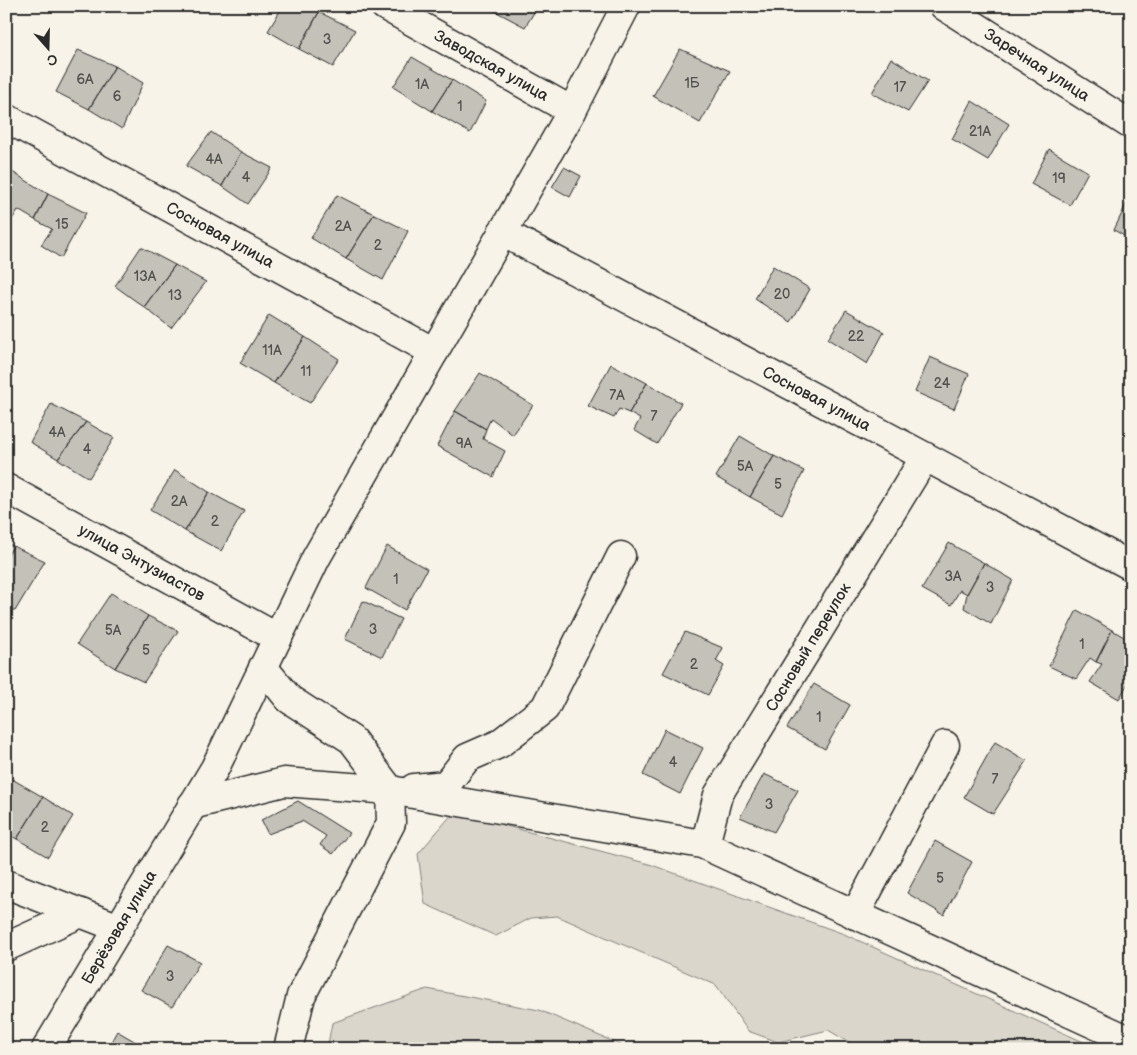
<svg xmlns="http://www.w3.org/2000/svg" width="1137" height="1055" viewBox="0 0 1137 1055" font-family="'Balsamiq Sans',sans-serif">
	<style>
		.green { fill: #dad6cc; stroke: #82807c }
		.building { fill: #c4c1b9; stroke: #2b2b2b }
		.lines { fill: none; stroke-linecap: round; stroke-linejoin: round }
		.minor-casing { stroke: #2b2b2b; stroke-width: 31 }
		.minor { stroke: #f7f3e8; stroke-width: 28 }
		.labels { text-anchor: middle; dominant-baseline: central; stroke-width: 4; stroke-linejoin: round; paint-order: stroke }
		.number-label { font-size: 14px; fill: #51504e }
		.street-label { font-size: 16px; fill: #2b2b2b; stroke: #f7f3e8 }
	</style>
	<rect width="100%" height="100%" fill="#f7f3e8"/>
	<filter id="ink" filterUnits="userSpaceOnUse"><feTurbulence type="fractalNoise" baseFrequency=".02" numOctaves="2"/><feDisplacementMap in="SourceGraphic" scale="10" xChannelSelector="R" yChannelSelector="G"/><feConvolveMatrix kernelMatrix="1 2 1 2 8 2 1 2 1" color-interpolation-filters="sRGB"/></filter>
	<g filter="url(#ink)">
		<path class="green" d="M454,812L649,864L844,934L1099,1049H861L828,1030L778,1042L748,1031L716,985L557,916L531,918L496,936L425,904L418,854Z
			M427,989L539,1010L630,1049H327L332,1023Z"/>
		<path class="building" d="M283,6H307L319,12L299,49L268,31Z
			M492,6H538L525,27L491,9Z
			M6,12L13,16L6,29Z
			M319,12L355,30L333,67L299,49Z
			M680,49L730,71L700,123L653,96Z
			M78,50L115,66L89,109L56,92Z
			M412,57L452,80L432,111L393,87Z
			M891,58L928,81L908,112L872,93Z
			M115,66L143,83L122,129L89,109Z
			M452,80L486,101L470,133L432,111Z
			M972,101L1009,124L988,160L952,139Z
			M211,132L241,152L222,186L186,166Z
			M1049,149L1088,172L1070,205L1031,184Z
			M241,152L272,168L248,204L222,186Z
			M564,167L581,176L570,197L552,187Z
			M9,170L48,194L35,220L18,210L11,221L6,218V173Z
			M48,194L86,213L61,258L41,245L52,229L35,220Z
			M1131,194V240L1114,230Z
			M337,195L374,214L346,259L311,238Z
			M374,214L408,231L383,280L346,259Z
			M141,247L175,265L144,307L115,286Z
			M175,265L206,282L171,328L144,307Z
			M773,266L810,289L791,322L755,299Z
			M846,310L884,332L867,364L828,339Z
			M269,315L305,337L274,383L240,363Z
			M305,337L339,359L310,403L274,383Z
			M930,357L969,374L954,409L915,392Z
			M611,364L647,383L629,413L619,409L614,418L588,406Z
			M480,373L533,405L513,435L491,418L486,429L455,411Z
			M647,383L681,403L657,444L634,430L640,419L629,413Z
			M51,404L86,422L58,459L30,442Z
			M455,411L486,429L483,439L505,451L493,477L437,446Z
			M86,422L114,438L89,478L58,459Z
			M740,436L774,456L750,497L716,477Z
			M774,456L804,471L782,514L750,497Z
			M175,470L209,492L185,531L150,510Z
			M209,492L244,511L221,551L185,531Z
			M6,543L13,546L6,559Z
			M949,543L984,563L967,594L960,590L951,605L922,589Z
			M13,546L45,561L15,611L6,606V559Z
			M387,546L427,569L405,610L366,588Z
			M984,563L1013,580L991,624L964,608L967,594Z
			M111,593L148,616L115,668L77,644Z
			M363,601L401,619L382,657L345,639Z
			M1077,610L1112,630L1096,662L1090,658L1076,679L1049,666Z
			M148,616L178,631L144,682L115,668Z
			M1112,630L1131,641V678L1119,699L1090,682L1102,664L1096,662Z
			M685,632L723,648L716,661L724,666L708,695L663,673Z
			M814,684L850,705L825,749L787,728Z
			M665,729L703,748L680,794L643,775Z
			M995,742L1027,761L993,814L964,797Z
			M764,774L798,790L774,832L740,817Z
			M12,779L43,797L17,839L6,833V788Z
			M43,797L73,816L48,857L17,839Z
			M298,801L349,833L333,854L320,845L326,836L302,821L268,834L261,820Z
			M935,841L972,862L944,915L907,893Z
			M168,945L200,962L172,1007L141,990Z
			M117,1031L148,1049H107Z"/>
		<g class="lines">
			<defs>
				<g id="minor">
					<path id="s1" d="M385,6L572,111"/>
					<path id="s2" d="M944,6L1131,125"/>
					<path id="s3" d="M6,118L434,352"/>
					<path id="s4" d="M502,232L1131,566"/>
					<path id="s5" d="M6,488L278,638"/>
					<path d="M263,667L289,699L352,740L390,790L391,823L301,996L288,1049"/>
					<path d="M414,788L446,785L467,758L499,744L545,708L621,556"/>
					<path d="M192,805L284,782L390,790L702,844L1131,1041"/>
					<path id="s6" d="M702,844L708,833L718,795L925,457"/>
					<path d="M6,884L119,928"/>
					<path d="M855,915L945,745"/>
					<path d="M6,947L81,913"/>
					<path id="s7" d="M46,1049L215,768L316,558L572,111L626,6"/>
				</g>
			</defs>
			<use href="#minor" class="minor-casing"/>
			<use href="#minor" class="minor"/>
		</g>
	</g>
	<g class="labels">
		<g class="number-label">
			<text x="327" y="39">3</text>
			<text x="85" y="79">6А</text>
			<text x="692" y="83">1Б</text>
			<text x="422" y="84">1А</text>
			<text x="900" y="87">17</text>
			<text x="117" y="96">6</text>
			<text x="460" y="106">1</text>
			<text x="980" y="131">21А</text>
			<text x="214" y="159">4А</text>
			<text x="246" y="177">4</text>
			<text x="1059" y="178">19</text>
			<text x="62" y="224">15</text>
			<text x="343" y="226">2А</text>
			<text x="378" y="245">2</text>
			<text x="145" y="276">13А</text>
			<text x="782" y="294">20</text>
			<text x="175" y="295">13</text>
			<text x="856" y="336">22</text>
			<text x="272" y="350">11А</text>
			<text x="306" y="371">11</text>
			<text x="942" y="383">24</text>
			<text x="617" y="395">7А</text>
			<text x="654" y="416">7</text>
			<text x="57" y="432">4А</text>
			<text x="464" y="443">9А</text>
			<text x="87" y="449">4</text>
			<text x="745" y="466">5А</text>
			<text x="778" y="484">5</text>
			<text x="179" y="501">2А</text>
			<text x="215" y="521">2</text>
			<text x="953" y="576">3А</text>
			<text x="396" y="579">1</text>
			<text x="990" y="587">3</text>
			<text x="373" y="629">3</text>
			<text x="113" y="630">5А</text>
			<text x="1082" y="644">1</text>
			<text x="146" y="650">5</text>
			<text x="694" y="664">2</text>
			<text x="819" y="717">1</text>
			<text x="673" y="762">4</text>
			<text x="995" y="779">7</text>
			<text x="769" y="804">3</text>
			<text x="45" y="827">2</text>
			<text x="940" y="878">5</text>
			<text x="170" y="976">3</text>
		</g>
		<g class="street-label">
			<text stroke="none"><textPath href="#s1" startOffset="122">Заводская улица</textPath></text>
			<text stroke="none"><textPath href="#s2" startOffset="110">Заречная улица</textPath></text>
			<text stroke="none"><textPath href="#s3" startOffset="244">Сосновая улица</textPath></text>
			<text stroke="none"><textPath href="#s4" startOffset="356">Сосновая улица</textPath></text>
			<text stroke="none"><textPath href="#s5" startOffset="155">улица Энтузиастов</textPath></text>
			<text stroke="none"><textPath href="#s6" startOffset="225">Сосновый переулок</textPath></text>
			<text stroke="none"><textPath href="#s7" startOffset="142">Берёзовая улица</textPath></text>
		</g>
	</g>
	<rect width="1137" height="1055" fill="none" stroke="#f7f3e8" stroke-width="25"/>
	<rect x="12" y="12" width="1112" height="1030" fill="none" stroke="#2b2b2b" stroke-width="2" filter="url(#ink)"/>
	<g transform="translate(48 48) rotate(160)" stroke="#f7f3e8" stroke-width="4" paint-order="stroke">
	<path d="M0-4L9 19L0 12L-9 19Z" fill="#2b2b2b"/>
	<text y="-8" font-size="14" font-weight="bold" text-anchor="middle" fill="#2b2b2b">С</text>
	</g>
</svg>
